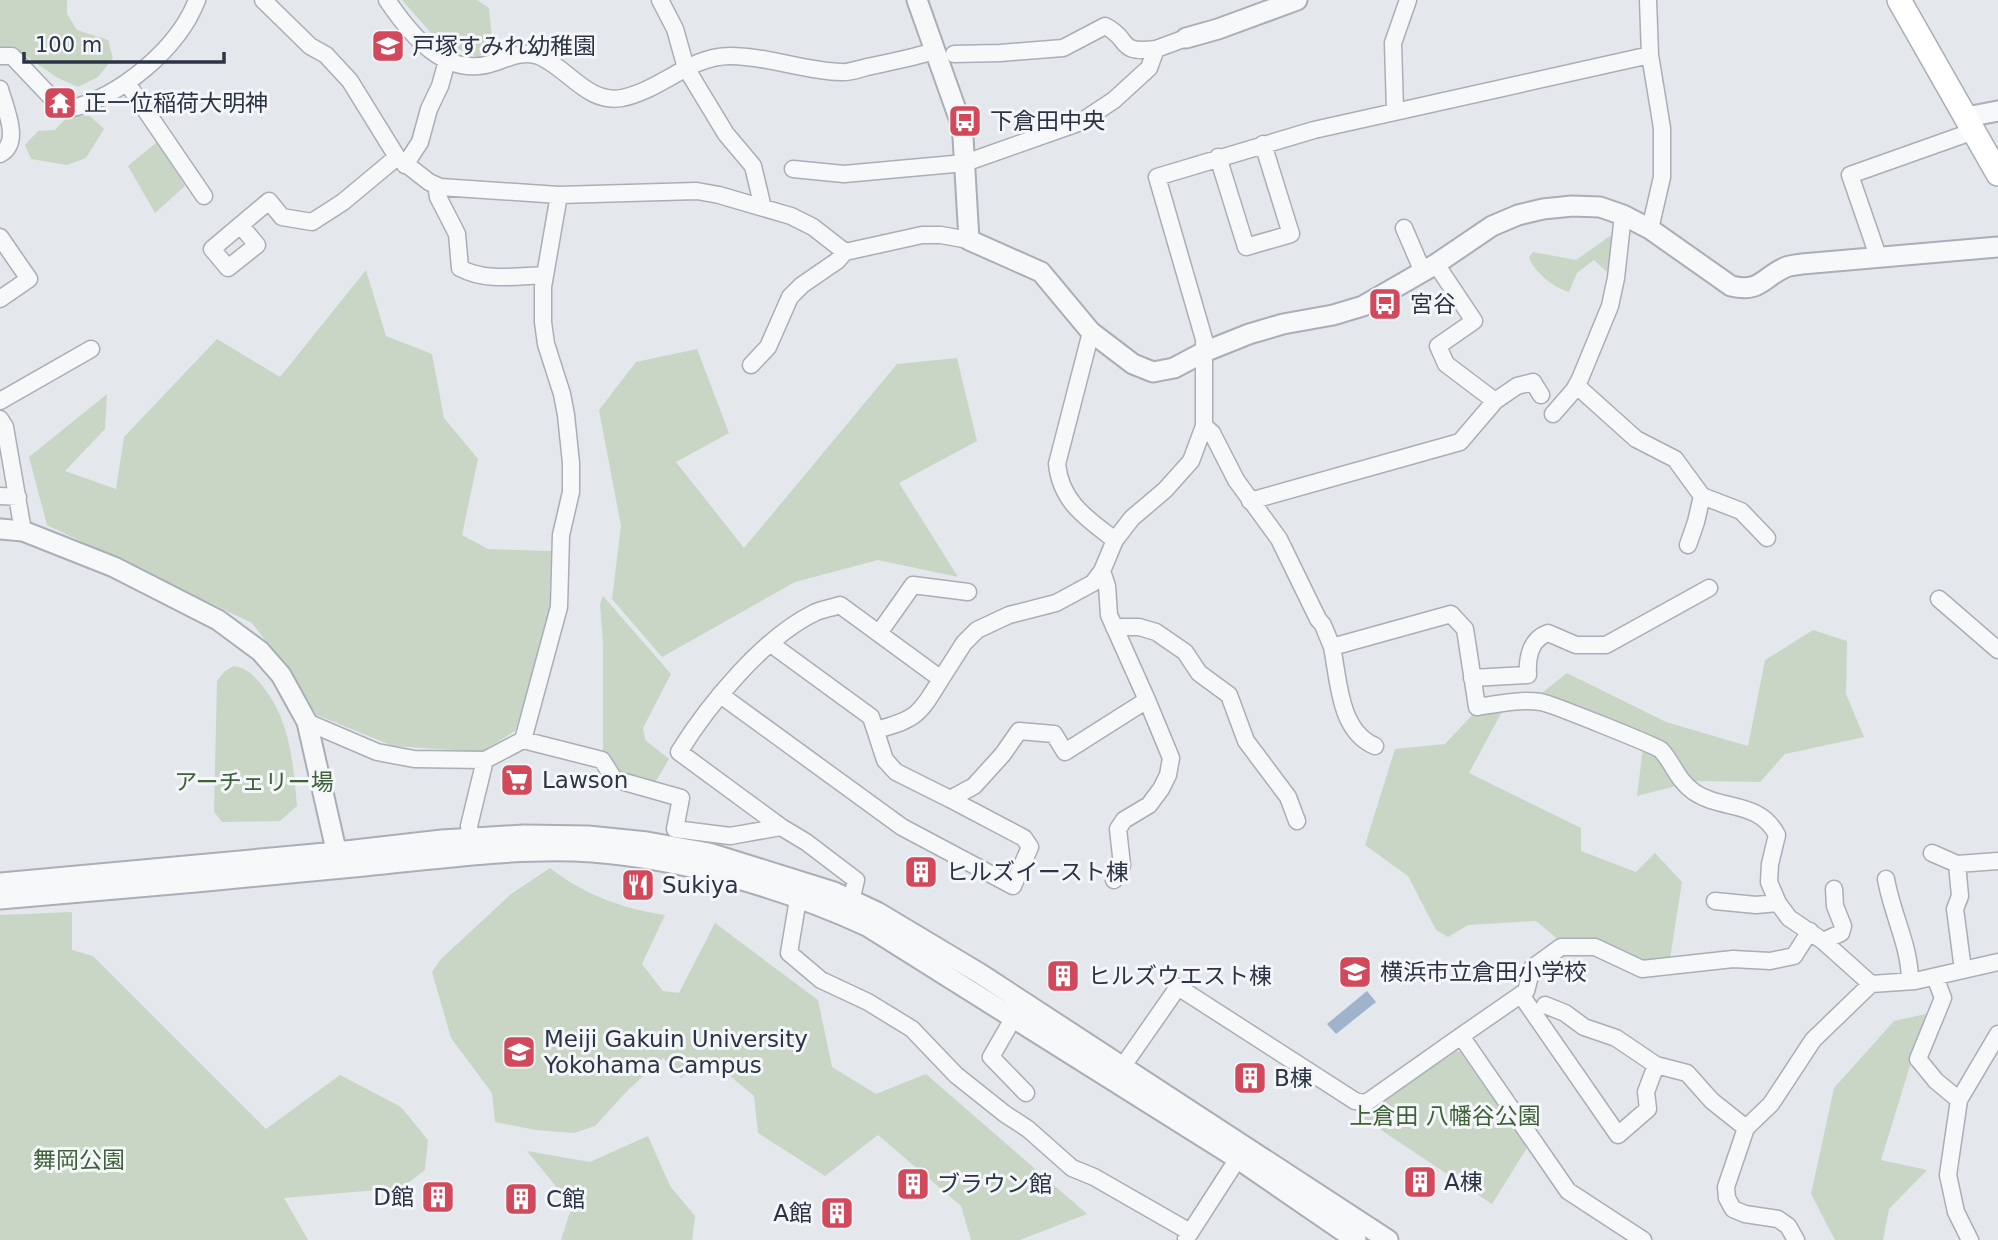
<svg xmlns="http://www.w3.org/2000/svg" width="1998" height="1240" viewBox="0 0 1998 1240" font-family="'DejaVu Sans','Noto Sans JP',sans-serif">
	<style>
		.green { fill: #c9d6c5 }
		.water { fill: #9fb4cc }
		.lines { fill: none; stroke-linecap: round; stroke-linejoin: round }
		.minor-casing { stroke: #a9aeb7; stroke-width: 19 }
		.tertiary-casing { stroke: #a9aeb7; stroke-width: 23 }
		.secondary-casing { stroke: #a9aeb7; stroke-width: 26 }
		.minor { stroke: #f7f8fa; stroke-width: 16 }
		.tertiary { stroke: #f7f8fa; stroke-width: 19 }
		.secondary { stroke: #fff; stroke-width: 23 }
		.labels { text-anchor: middle; dominant-baseline: central; stroke-width: 6; stroke-linejoin: round; paint-order: stroke }
		.poi-label { font-size: 23px; fill: #2b3445; stroke: #f4f6f9; text-anchor: start }
		.park-label { font-size: 23px; fill: #3f6138; stroke: #f4f6f9 }
	</style>
	<rect width="100%" height="100%" fill="#e4e7ec"/>
	<path class="green" d="M0,0H67V14L77,30L108,40L113,58L98,77L78,87L56,77L12,46L0,52Z
		M402,0H477L489,8L493,47L478,57L439,42Z
		M69,115L90,116L104,129L86,158L67,165L31,159L25,145L38,131L55,130Z
		M158,141L185,186L155,213L128,166Z
		M1610,236L1614,239L1611,267L1607,272L1594,260L1577,273L1569,292C1554,288 1534,272 1529,257L1533,252L1576,260Z
		M366,270L386,336L432,354L444,418L478,459L462,535L488,549L551,551L550,615L515,731L481,752L393,746L317,715L285,666L252,623L47,525L29,457L107,394L105,429L65,471L116,489L124,437L217,339L280,377Z
		M697,349L729,433L676,462L744,548L897,364L957,358L977,441L899,483L958,577L878,560L795,582L662,657L612,599L621,526L599,410L636,362Z
		M603,596L671,674L643,728L645,740L669,759L656,781L616,776L603,754V643L600,604Z
		M1813,630L1847,641L1846,694L1864,737L1785,754L1760,782L1696,781L1637,796L1643,748L1538,696L1567,673L1666,722L1748,746L1765,660Z
		M234,666C247,669 251,673 260,683C290,718 293,761 297,806L280,821L222,822L214,812L217,681L225,671Z
		M1504,708L1469,773L1581,828V851L1636,872L1655,853L1682,882L1670,959L1634,960L1560,941L1536,921L1468,925L1448,937L1436,930L1408,876L1365,845L1395,749L1445,744L1473,714Z
		M550,868C583,894 623,909 665,915L642,964L663,991L679,993L715,923L818,1000L832,1067L876,1094L926,1074L1087,1214L1020,1240H971L961,1206L878,1135L825,1176L758,1133L754,1096L706,1056L681,1078L663,1058L628,1090L595,1126L574,1133L536,1130L495,1122L492,1093L451,1038L432,972L440,960L511,894Z
		M72,912V950L93,956L266,1129L340,1075L401,1107L428,1140L425,1170L401,1188L284,1198L308,1240H0V915Z
		M1926,1014L1881,1160L1927,1170L1889,1209L1883,1240H1835L1811,1194L1834,1088L1894,1021Z
		M1456,1051L1460,1052L1527,1148L1492,1204L1360,1116Z
		M648,1136L670,1186L695,1216L692,1240H561L572,1206L527,1151L590,1162Z"/>
	<path class="water" d="M1367,991L1376,1002L1336,1034L1327,1024Z"/>
	<g class="lines">
		<defs>
			<path id="minor" d="M263,0L310,46L326,55L350,81L397,157L429,182L440,187L559,195L697,191L719,195L791,216L813,227L845,252L922,235H941L969,240
				M387,0C410,34 445,79 493,63C508,58 523,50 539,56C568,68 587,104 622,98C661,90 690,56 730,56C768,56 804,71 841,72C849,73 859,69 867,67C890,62 912,58 934,51
				M660,0L675,29L686,68L726,134L753,166L763,208
				M1648,0L1650,55L1662,128V177L1650,229
				M954,54L1000,53L1063,48L1105,26C1132,39 1115,54 1156,49
				M0,56H12L49,95L69,109C120,97 178,49 197,0
				M127,83L204,196
				M0,89C5,108 22,143 0,154
				M1395,110L1393,43L1408,0
				M1218,157L1246,247L1291,234L1263,144
				M405,165L420,142L429,109L440,86L447,61
				M793,169L844,174L965,163L1081,122L1114,100L1149,68L1156,49L1186,38
				M436,185L438,197L457,234L460,268C486,282 516,276 545,275
				M241,226L257,245L228,268L212,249L269,201L282,217L312,222L343,202L397,157
				M1404,228L1423,272
				M0,237L29,279L0,299
				M1878,256L1850,175L1974,131
				M1436,264L1474,321L1438,346L1446,364L1495,401
				M1091,332L1057,464C1061,502 1086,518 1115,540
				M751,365L768,347L790,297L802,285L837,261L845,252
				M1577,386L1636,439L1675,459L1702,496L1741,511L1767,538
				M0,401L91,349
				M1553,414L1574,390L1580,379L1610,306L1616,278L1623,215
				M0,419L5,427L23,531
				M1204,426L1212,433L1236,480L1279,539L1318,619L1323,625L1332,647L1451,614L1465,629L1477,707C1498,704 1520,699 1541,702C1552,704 1656,746 1661,750C1674,764 1676,779 1694,792C1722,811 1759,800 1777,835L1770,864L1769,882L1778,903L1789,918L1823,941L1871,984
				M0,496L18,497
				M1250,501L1460,442L1495,401L1517,386L1533,382L1541,395
				M1688,545L1696,522L1702,496
				M1939,599L1998,650
				M1114,627H1139L1156,632L1185,652L1199,673L1229,695L1246,741L1288,797L1297,821
				M879,633L913,585L968,592
				M771,644L871,717L885,760L896,772L950,799
				M1332,647C1339,681 1339,731 1375,746
				M1472,678L1528,675C1527,659 1530,639 1548,633L1576,645H1606L1709,588
				M722,696L902,827L1013,886L1030,847L1024,838L950,799L974,786L1003,754L1019,731L1054,734L1065,752L1147,700L1109,615L1107,586L1102,571
				M307,722L377,752L414,759L485,760L523,740L602,760L614,779L681,798L675,829L730,836L781,827
				M876,730C917,719 919,715 941,679
				M523,740L559,607L561,535L571,492V463L566,415L562,394L546,344L543,322V287L559,195
				M471,838L469,826L485,760
				M1932,853L1957,864L1998,861
				M1957,864L1960,896L1955,909L1963,970
				M1886,879C1892,914 1910,946 1910,981
				M1114,880L1122,865L1118,829L1124,820L1149,805L1161,789L1168,775L1171,758L1147,700
				M798,899L789,953L821,980L868,1002L912,1029L956,1075L1005,1114L1028,1129L1072,1168L1094,1177L1190,1232
				M1715,901L1756,905L1778,903
				M849,910L856,880L806,842L781,827L679,752C708,705 763,638 814,613C822,609 832,608 840,605L941,679L964,643L977,630L1009,615L1056,603L1093,583L1102,571L1115,540L1132,518L1165,490L1191,461L1204,426V339L1157,177L1314,130L1650,55
				M1823,941L1841,933L1843,926L1835,906L1834,889
				M1935,977L1943,998L1918,1059L1936,1081L1959,1100
				M1521,995L1618,1135L1648,1109L1646,1092L1656,1065
				M1545,1005L1565,1013L1584,1027L1616,1038L1656,1065L1687,1073L1712,1101L1746,1128
				M1014,1017L991,1057L1026,1093
				M1461,1036L1526,991L1532,968L1561,947H1595L1642,969L1733,959L1770,961L1794,956L1810,931
				M1116,1076L1178,987L1355,1101L1366,1103L1461,1036L1568,1191L1643,1240
				M1186,1239L1244,1149
				M1796,1240L1788,1226L1778,1219L1745,1214L1733,1209L1727,1198L1726,1187L1746,1128L1771,1104L1813,1040L1871,984L1915,981L1998,962
				M1970,1240L1956,1212L1948,1175L1959,1100L1998,1034"/>
			<path id="tertiary" d="M917,0L960,121L963,137L969,240L1041,272L1091,332L1133,364L1153,372L1174,368L1204,352L1249,334L1283,324L1333,315L1363,306L1436,264L1492,226L1518,215L1543,209L1572,206L1600,207L1623,215L1650,229L1731,286C1760,293 1762,278 1784,268C1789,265 1797,265 1802,264L1998,247
				M1186,38L1218,29L1297,0
				M1966,117L1998,111
				M0,529L23,531L114,567L218,620L260,651L281,675L307,722L339,863
				M0,883L337,852L442,840L524,835L588,836L647,842L709,853L834,892L877,912L979,973L1388,1240
				M0,899C121,889 243,878 364,866C438,859 518,847 592,852C683,859 784,888 867,926L1238,1159L1356,1240"/>
			<path id="secondary" d="M1899,0L1998,174"/>
		</defs>
		<use href="#minor" class="minor-casing"/>
		<use href="#tertiary" class="tertiary-casing"/>
		<use href="#secondary" class="secondary-casing"/>
		<use href="#minor" class="minor"/>
		<use href="#tertiary" class="tertiary"/>
		<use href="#secondary" class="secondary"/>
	</g>
	<defs>
		<symbol id="school-square" viewBox="-11 -11 22 22"><rect x="-9" y="-9" width="18" height="18" rx="4" fill="#d1495b" stroke="#f4f6f9"/><path d="M0-5L7-2L0 1L-7-2ZM-4 1L0 2.5L4 1V4Q0 6-4 4Z" fill="#fff"/></symbol>
		<symbol id="temple-square" viewBox="-11 -11 22 22"><rect x="-9" y="-9" width="18" height="18" rx="4" fill="#d1495b" stroke="#f4f6f9"/><path d="M0-6L5-2H3V0L6.5 2.5H4V6H1.5V3h-3V6H-4V2.5H-6.5L-3 0V-2H-5Z" fill="#fff"/></symbol>
		<symbol id="bus-square" viewBox="-11 -11 22 22"><rect x="-9" y="-9" width="18" height="18" rx="4" fill="#d1495b" stroke="#f4f6f9"/><path d="M-5-6H5V4H4V6H2V4H-2V6H-4V4H-5ZM-3.5-4V0h7V-4ZM-3.5 1.2v1.5H-2V1.2ZM2 1.2v1.5H3.5V1.2Z" fill="#fff"/></symbol>
		<symbol id="supermarket-square" viewBox="-11 -11 22 22"><rect x="-9" y="-9" width="18" height="18" rx="4" fill="#d1495b" stroke="#f4f6f9"/><path d="M-6-5.5h2.5l.6 2H6L4.5 2H-2.5L-4.4-4H-6ZM-1.5 3.2a1.3 1.3 0 1 0 .1 0ZM3 3.2a1.3 1.3 0 1 0 .1 0Z" fill="#fff"/></symbol>
		<symbol id="building-square" viewBox="-11 -11 22 22"><rect x="-9" y="-9" width="18" height="18" rx="4" fill="#d1495b" stroke="#f4f6f9"/><path d="M-4-6H4V6H1V3H-1V6H-4ZM-2.5-4.3h1.7v1.8h-1.7ZM.8-4.3h1.7v1.8H.8ZM-2.5-1h1.7V.8h-1.7ZM.8-1h1.7V.8H.8Z" fill="#fff"/></symbol>
		<symbol id="restaurant-square" viewBox="-11 -11 22 22"><rect x="-9" y="-9" width="18" height="18" rx="4" fill="#d1495b" stroke="#f4f6f9"/><path d="M-5-6h1v4h1v-4h1v4h1v-4h1v5L-1.5 .5V6h-2V.5L-5-1ZM5-6V6H3V1.5H1.5Q1.5-4 5-6Z" fill="#fff"/></symbol>
		<symbol id="university-square" viewBox="-11 -11 22 22"><rect x="-9" y="-9" width="18" height="18" rx="4" fill="#d1495b" stroke="#f4f6f9"/><path d="M0-5L7-2L0 1L-7-2ZM-4 1L0 2.5L4 1V4Q0 6-4 4Z" fill="#fff"/></symbol>
	</defs>
	<g fill-rule="evenodd">
		<use href="#school-square" x="369" y="27" width="38" height="38"/>
		<use href="#temple-square" x="41" y="84" width="38" height="38"/>
		<use href="#bus-square" x="946" y="102" width="38" height="38"/>
		<use href="#bus-square" x="1366" y="285" width="38" height="38"/>
		<use href="#supermarket-square" x="498" y="761" width="38" height="38"/>
		<use href="#building-square" x="902" y="853" width="38" height="38"/>
		<use href="#restaurant-square" x="619" y="866" width="38" height="38"/>
		<use href="#school-square" x="1336" y="953" width="38" height="38"/>
		<use href="#building-square" x="1044" y="957" width="38" height="38"/>
		<use href="#university-square" x="500" y="1033" width="38" height="38"/>
		<use href="#building-square" x="1231" y="1059" width="38" height="38"/>
		<use href="#building-square" x="1401" y="1163" width="38" height="38"/>
		<use href="#building-square" x="894" y="1165" width="38" height="38"/>
		<use href="#building-square" x="419" y="1178" width="38" height="38"/>
		<use href="#building-square" x="502" y="1180" width="38" height="38"/>
		<use href="#building-square" x="818" y="1194" width="38" height="38"/>
	</g>
	<g class="labels">
		<g class="poi-label">
			<text x="412" y="46">戸塚すみれ幼稚園</text>
			<text x="84" y="103">正一位稲荷大明神</text>
			<text x="990" y="121">下倉田中央</text>
			<text x="1410" y="304">宮谷</text>
			<text x="542" y="780">Lawson</text>
			<text x="946" y="872">ヒルズイースト棟</text>
			<text x="662" y="885">Sukiya</text>
			<text x="1380" y="972">横浜市立倉田小学校</text>
			<text x="1088" y="976">ヒルズウエスト棟</text>
			<text x="544" y="1039">Meiji Gakuin University<tspan x="544" dy="26">Yokohama Campus</tspan></text>
			<text x="1274" y="1078">B棟</text>
			<text x="1444" y="1182">A棟</text>
			<text x="937" y="1184">ブラウン館</text>
			<text x="414" y="1197" text-anchor="end">D館</text>
			<text x="546" y="1199">C館</text>
			<text x="812" y="1213" text-anchor="end">A館</text>
		</g>
		<g class="park-label">
			<text x="254" y="782">アーチェリー場</text>
			<text x="1445" y="1116">上倉田 八幡谷公園</text>
			<text x="79" y="1160">舞岡公園</text>
		</g>
	</g>
	<path d="M24 52v10h200v-10" fill="none" stroke="#2b3445" stroke-width="3.5"/>
	<text x="35" y="52" font-size="21" fill="#2b3445" stroke="#f4f6f9" stroke-width="5" paint-order="stroke">100 m</text>
</svg>
